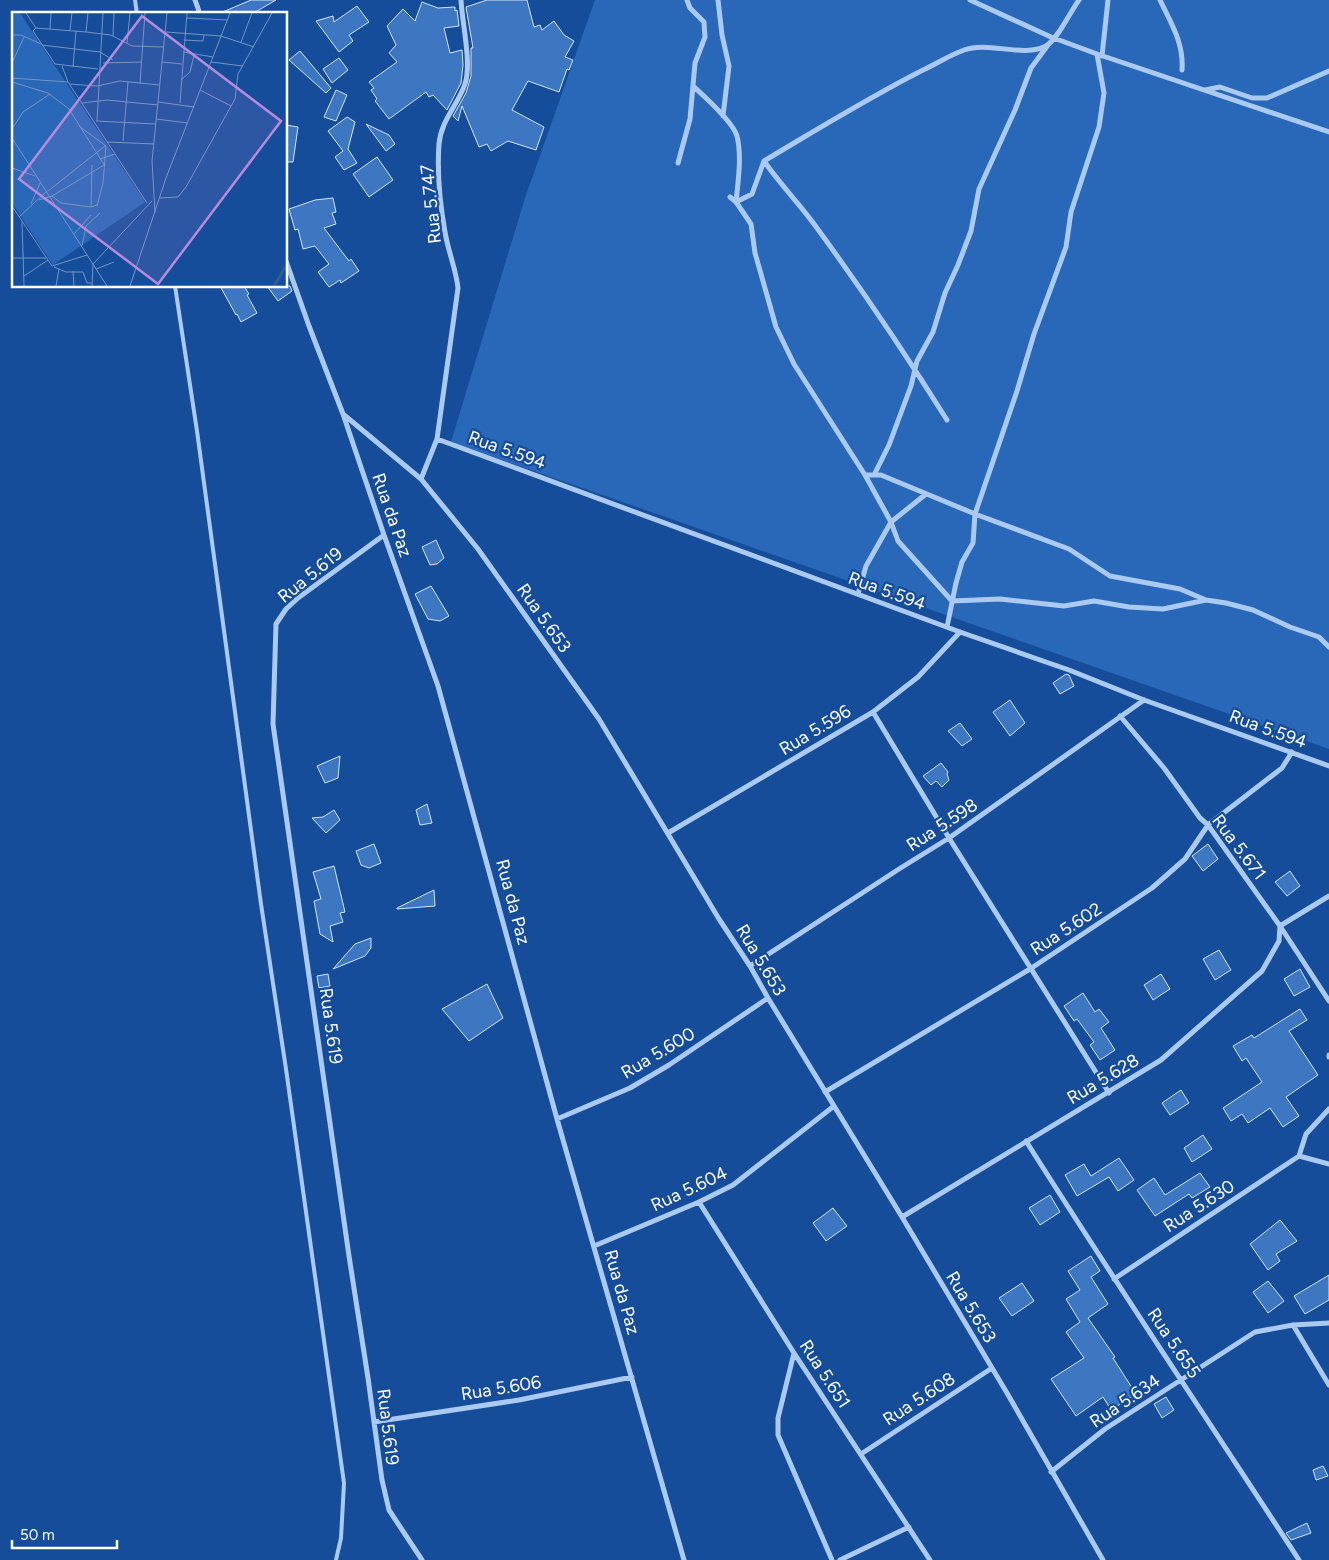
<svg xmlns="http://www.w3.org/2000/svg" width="1329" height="1560" viewBox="0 0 1329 1560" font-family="Figtree,sans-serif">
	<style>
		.green { fill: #2967b8 }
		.building { fill: #3e77c1; stroke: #d3e5fd }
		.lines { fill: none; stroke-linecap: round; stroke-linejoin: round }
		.service { stroke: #abcaf2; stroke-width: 4 }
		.minor { stroke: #abcaf2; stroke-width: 5 }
		.labels { text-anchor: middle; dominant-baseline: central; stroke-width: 4.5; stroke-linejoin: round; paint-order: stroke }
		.street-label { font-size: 18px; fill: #fff; stroke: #164d9a }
		.inset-river { fill: none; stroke: #335b94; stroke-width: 2.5 }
		.inset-road { fill: none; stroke: #7394c2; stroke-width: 1 }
		.view { fill: #b68bdc; fill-opacity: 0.15; stroke: #b68bdc; stroke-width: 2.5 }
		.inset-edge { fill: none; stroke: #fff; stroke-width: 2.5 }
	</style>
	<rect width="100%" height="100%" fill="#164d9a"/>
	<path class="green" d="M595,0H1329V749L451,442L525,198Z"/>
	<path class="building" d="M251,0H276L252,14H218Z
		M487,0H527L534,27L540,25L542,30L554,21L564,35L574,41L565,57L573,60L569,70L567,69L559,92L528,81L512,110L544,127L536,150L508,141L491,151L487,144L479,147L462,106L458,121L453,116L466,93L471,76V48H473L466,7Z
		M422,2L438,8L455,7V11L457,10L459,26L444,28L450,53L462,50L463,65L461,83L447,110L433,95L429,97L426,92L389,119L375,101L377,99L371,90L374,88L369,82L397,62L389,53L396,45L387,26L403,9L415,21Z
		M357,6L369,22L349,35L353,41L339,52L316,21L333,16L334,22Z
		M300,51L331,88L326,93L289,60Z
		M339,58L348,70L332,83L323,69Z
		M336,90L347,95L336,121L324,117Z
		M347,117L355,122L348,149L357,163L344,170L335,157L343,151L328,131Z
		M366,124L389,135L395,144L386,151Z
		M286,125L298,127L293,162H286Z
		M377,157L393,180L369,197L353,174Z
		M333,198L336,212L332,213L336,224L324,228L349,261L351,259L359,271L341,283L340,280L329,287L318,272L329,264L315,246L303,249L298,229L295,230L289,209L315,200Z
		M220,286H244L249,294L247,295L257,313L241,322L237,314L236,315Z
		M267,286H290L292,291L278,301Z
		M436,540L444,558L437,564L430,565L422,547Z
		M431,586L449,616L440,621L428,619L415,594Z
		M1066,674L1069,675L1074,686L1060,694L1053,683Z
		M1010,700L1025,723L1010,736L993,712Z
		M960,723L972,739L962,746L948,731Z
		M340,756L338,778L325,783L317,766Z
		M941,763L948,772L947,774L949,780L942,787L936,781L931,785L923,776Z
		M427,804L432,823L420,825L416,810Z
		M334,810L340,820L326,833L312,818L323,817Z
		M374,844L381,863L369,868L361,865L356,851Z
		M1208,844L1218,859L1203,871L1192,856Z
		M334,866L345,912L340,913L343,922L330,926L333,942L320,934L314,901L321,899L313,872Z
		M1290,871L1300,886L1287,896L1275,882Z
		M434,890L435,906L397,909V908Z
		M371,938V948L365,956L333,969L355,944Z
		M1219,950L1231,970L1215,980L1203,959Z
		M1300,969L1310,987L1294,996L1284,979Z
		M328,974L330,986L319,988L317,976Z
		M1161,974L1170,989L1153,1000L1144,985Z
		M487,984L503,1018L469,1041L442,1009Z
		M1083,993L1095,1012L1099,1009L1109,1022L1101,1028L1115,1050L1100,1060L1090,1045L1094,1042L1077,1019L1074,1021L1064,1006Z
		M1300,1009L1307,1020L1289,1031L1318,1075L1286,1097L1299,1116L1283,1127L1270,1108L1248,1123L1242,1114L1231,1121L1223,1108L1262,1082L1246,1058L1242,1061L1233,1046L1252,1035L1254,1038Z
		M1181,1090L1189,1103L1170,1115L1162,1103Z
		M1203,1135L1212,1149L1192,1162L1184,1148Z
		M1119,1158L1134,1180L1118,1191L1109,1177L1077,1196L1065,1175L1084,1164L1091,1176Z
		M1200,1173L1210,1187L1192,1198L1189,1194L1155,1216L1137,1190L1154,1178L1165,1195Z
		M1050,1195L1060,1212L1040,1225L1029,1208Z
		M833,1208L847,1226L826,1241L813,1223Z
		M1280,1220L1297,1241L1276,1254L1280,1261L1268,1270L1250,1244Z
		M1091,1256L1100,1271L1091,1277L1108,1304L1088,1318L1115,1357L1113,1358L1136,1394L1111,1410L1103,1397L1076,1416L1051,1379L1084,1358L1066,1332L1080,1322L1066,1299L1080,1290L1068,1271Z
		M1329,1275V1300L1305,1314L1294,1296Z
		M1268,1281L1284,1301L1268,1313L1253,1292Z
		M1022,1283L1034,1301L1012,1316L999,1298Z
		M1166,1397L1174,1410L1162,1418L1154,1404Z
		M1323,1466L1328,1476L1316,1480L1313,1470Z
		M1307,1523L1311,1533L1291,1540L1286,1533Z"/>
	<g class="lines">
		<path class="service" d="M135,0L137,14
			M175,286L197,431L261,904L286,1069L344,1483L341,1538L336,1560"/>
		<path class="minor" d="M195,0L200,14
			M718,0L722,35L729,66L723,116
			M970,0L1051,37L1097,54L1329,132
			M1160,0C1171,23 1184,43 1182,70
			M1102,56L1108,0
			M694,87C705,97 733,122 737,136C742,156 738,182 736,202
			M1205,90L1220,87L1252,98H1267L1329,71
			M764,161C816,130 868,98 923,70C936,64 950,55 964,50C989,41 1023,58 1046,46C1058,39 1070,12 1079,0
			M678,163L690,119L695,63L705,37L704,22L690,8L687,0
			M730,197L736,202L751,224L755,253L776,327L794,364L865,475L891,522L898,541L952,601L1000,599L1064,606L1094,601L1129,607L1163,609L1206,600
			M736,202L752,194L764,161C779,183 798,202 814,224C861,288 905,353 947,420
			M286,261L309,326L343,414L384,535L438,686L557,1119L684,1560
			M343,414L421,479L478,549L599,719L719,919L750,966L768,998L902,1217L1007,1393L1103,1560
			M437,439L960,632L1069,670L1144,700L1329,766
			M865,475H881L975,514L1069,549L1110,576L1180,589L1206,600L1226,603L1253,610L1290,627L1319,637L1329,647
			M874,475L889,445L911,386L917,361L933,332L945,293L958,265L971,231L979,189L1015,110L1031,68L1048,45
			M421,479L437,439L458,288C456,269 448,251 445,232C440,204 437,172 439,144C441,120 458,105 465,84C472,63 462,23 461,0
			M384,535L298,598L286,609L276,624L273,724L349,1256L368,1378L382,1480L389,1510L422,1560
			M858,594L866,566L891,522L926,494
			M947,627L956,583L962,562L973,543L975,514L1017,391L1034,334L1066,247L1071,212L1099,127L1104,93L1097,54
			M873,712L949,838L1109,1093
			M1120,716L1164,768L1200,818L1208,825L1280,926L1329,1001
			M668,833L873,712L918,677L960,632
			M750,966L899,869L949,838L1144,700
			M1329,1055V1057
			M825,1092L1030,969L1152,888L1185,859L1208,825L1282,768L1292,752
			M557,1119L630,1088L669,1065L768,998
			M1026,1141C1115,1282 1208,1420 1299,1560
			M1299,1156L1306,1134L1329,1109
			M1299,1156L1329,1164
			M699,1202L794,1353L930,1560
			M902,1217L1161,1060L1262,971L1279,941L1280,926L1329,896
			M594,1246L699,1202L733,1185L834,1106
			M1114,1279L1299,1156
			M1293,1325L1329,1385
			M794,1353L778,1418V1435L832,1560
			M374,1422L519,1400L632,1377
			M861,1454L992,1368
			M1051,1472L1105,1429L1255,1332L1293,1325L1329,1323
			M840,1560L909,1527"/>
	</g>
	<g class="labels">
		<g class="street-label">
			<text transform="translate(431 204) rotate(-96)">Rua 5.747</text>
			<text transform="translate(507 450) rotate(20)">Rua 5.594</text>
			<text transform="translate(392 515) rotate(71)">Rua da Paz</text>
			<text transform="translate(310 575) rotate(-39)">Rua 5.619</text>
			<text transform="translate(887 591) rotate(20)">Rua 5.594</text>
			<text transform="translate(544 618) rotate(55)">Rua 5.653</text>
			<text transform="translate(1268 729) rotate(20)">Rua 5.594</text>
			<text transform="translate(815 730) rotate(-31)">Rua 5.596</text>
			<text transform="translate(942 825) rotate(-33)">Rua 5.598</text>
			<text transform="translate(1239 847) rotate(53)">Rua 5.671</text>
			<text transform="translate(513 902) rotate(75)">Rua da Paz</text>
			<text transform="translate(1066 929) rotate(-33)">Rua 5.602</text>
			<text transform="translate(761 960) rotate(59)">Rua 5.653</text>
			<text transform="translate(331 1026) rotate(82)">Rua 5.619</text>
			<text transform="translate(658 1053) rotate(-31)">Rua 5.600</text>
			<text transform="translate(1103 1079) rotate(-31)">Rua 5.628</text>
			<text transform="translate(689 1189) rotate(-25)">Rua 5.604</text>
			<text transform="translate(1199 1206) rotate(-33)">Rua 5.630</text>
			<text transform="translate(622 1292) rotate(74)">Rua da Paz</text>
			<text transform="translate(971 1307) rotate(59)">Rua 5.653</text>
			<text transform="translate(1174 1343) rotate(56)">Rua 5.655</text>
			<text transform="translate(825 1374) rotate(57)">Rua 5.651</text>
			<text transform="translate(501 1388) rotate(-9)">Rua 5.606</text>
			<text transform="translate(919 1399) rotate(-33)">Rua 5.608</text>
			<text transform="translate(1125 1401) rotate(-34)">Rua 5.634</text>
			<text transform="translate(388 1427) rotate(83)">Rua 5.619</text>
		</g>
	</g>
	<g transform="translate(12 12)">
		<rect width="275" height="275" fill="#164d9a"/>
		<path d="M0,1H8L133,190L41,253L0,191Z" fill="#2967b8"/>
		<path class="inset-river" d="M262,274L275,252"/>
		<path class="inset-road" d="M14,1L24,16M175,6L216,8M38,17L39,1M58,18L60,1M74,20L76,1M154,20L209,24L242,35M0,23H9L29,32M101,24L102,1M172,28L191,29L192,23M229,30L240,1M115,31L118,1M30,33L88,40L101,48M171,40L201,45M150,50L170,52M199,50L231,54M0,51L12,25M91,51L130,50M50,54L56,70L135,191M61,55L64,19M86,57L43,52L21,19L24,16L74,20L99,23L120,34L152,35M0,66L56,70M169,68L178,60L182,43M0,70L36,81L57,97L93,154M128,71L133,1M57,72L85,74L108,69L147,73M188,78L219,94M146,90L182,95M70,91L95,88L146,93M168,91L175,1M144,107L176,111M84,109L144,112M85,109L91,1M67,114L94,134L91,171L85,194M0,117L11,100L38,82M0,126L95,274M111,129L116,70M95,130L142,132M88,147L103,142M80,153L79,195L85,193M0,156L23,164M36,179L93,134M40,184L92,153M148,186L166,185L174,175L223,87L226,62L260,1M27,188L40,184L49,191L79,195M19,192L28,171M0,194L40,254L75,243M143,201L140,149L155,1M7,205L35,179M10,210L12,274M62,222L79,203M70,234L74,214L88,201M0,246H34M42,255L54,260H71L75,271H80M84,257L102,250M61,259L62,274M12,264L36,248M44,274L47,257M80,274L81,252L140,189M118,274L154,166L218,1"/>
		<path class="view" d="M130,4L269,109L146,272L7,167Z"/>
		<rect width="275" height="275" class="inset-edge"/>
	</g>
	<path d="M12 1540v8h105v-8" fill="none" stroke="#ffffff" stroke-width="2.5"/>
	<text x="20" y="1540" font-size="15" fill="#ffffff" stroke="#164d9a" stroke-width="4" paint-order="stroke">50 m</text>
</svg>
